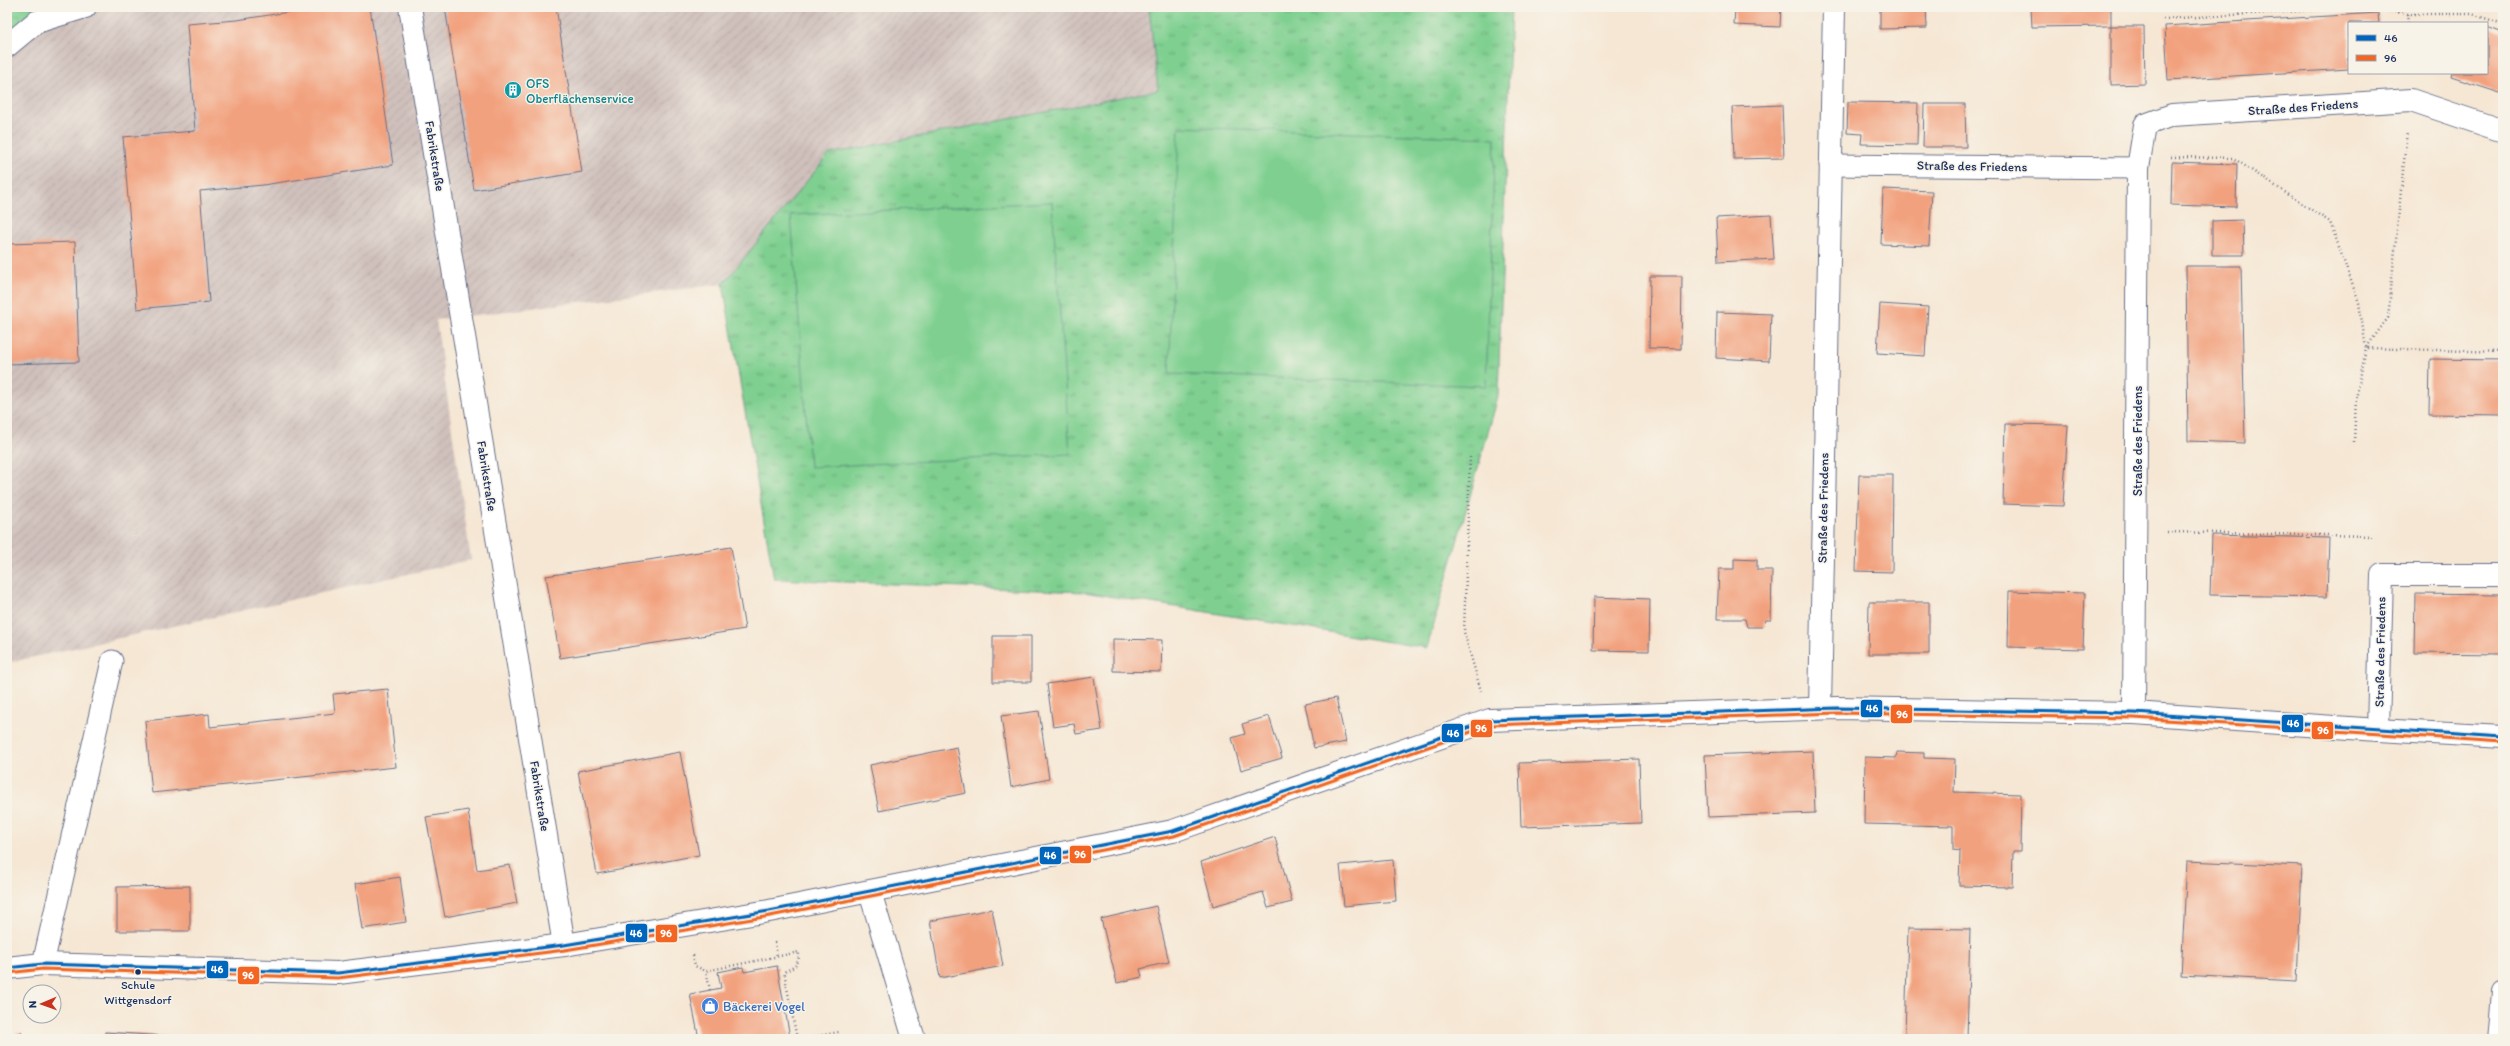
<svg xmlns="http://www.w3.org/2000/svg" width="2510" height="1046" viewBox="0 0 2510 1046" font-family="Itim,sans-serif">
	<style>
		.industrial { fill: url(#industrial-furrows) }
		.grass { fill: url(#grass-tufts); stroke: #4d8077 }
		.park { fill: #7fd090; stroke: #4d8077 }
		.building { fill: #f2a17e }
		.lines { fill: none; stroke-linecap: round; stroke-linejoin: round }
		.lane-casing { stroke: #686f87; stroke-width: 23 }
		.street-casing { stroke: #686f87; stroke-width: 24 }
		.secondary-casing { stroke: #686f87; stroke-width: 24 }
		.path { stroke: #686f87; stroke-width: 2.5; stroke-dasharray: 1 3; stroke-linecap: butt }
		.lane { stroke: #fff; stroke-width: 21 }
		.street { stroke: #fff; stroke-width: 22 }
		.secondary { stroke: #fff; stroke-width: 22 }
		.bus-1-casing { stroke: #f7f3e8; stroke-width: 6 }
		.bus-2-casing { stroke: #f7f3e8; stroke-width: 6 }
		.bus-1 { stroke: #0065bd; stroke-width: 3 }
		.bus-2 { stroke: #f26522; stroke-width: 3 }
		.bus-dot { fill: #1b2f5e; stroke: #f7f3e8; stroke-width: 1.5 }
		.labels { text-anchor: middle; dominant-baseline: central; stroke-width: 3; stroke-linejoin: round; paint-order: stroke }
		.bus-label { font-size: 12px; fill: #1b2f5e; stroke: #f7f3e8 }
		.culture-label { font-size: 13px; fill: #0d838f; stroke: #f7f3e8; text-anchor: start }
		.street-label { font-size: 13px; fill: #1b2f5e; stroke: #f7f3e8 }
		.shop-label { font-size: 13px; fill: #366cbe; stroke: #f7f3e8; text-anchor: start }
		.line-badge { stroke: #f7f3e8; stroke-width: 1.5 }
		.badge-label { font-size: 11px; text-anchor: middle; font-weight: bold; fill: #fff }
	</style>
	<defs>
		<pattern id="industrial-furrows" width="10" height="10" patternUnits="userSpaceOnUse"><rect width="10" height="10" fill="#cfc0bb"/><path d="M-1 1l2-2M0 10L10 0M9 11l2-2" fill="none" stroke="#b1a5a3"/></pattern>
		<pattern id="grass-tufts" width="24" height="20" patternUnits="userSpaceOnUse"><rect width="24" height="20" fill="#7fd090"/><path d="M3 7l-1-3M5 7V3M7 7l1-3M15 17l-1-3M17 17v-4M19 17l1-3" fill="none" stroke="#67a979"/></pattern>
	</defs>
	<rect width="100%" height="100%" fill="#f7f3e8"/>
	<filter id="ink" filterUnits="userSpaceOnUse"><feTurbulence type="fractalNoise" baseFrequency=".025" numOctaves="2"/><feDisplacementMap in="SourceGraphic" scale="8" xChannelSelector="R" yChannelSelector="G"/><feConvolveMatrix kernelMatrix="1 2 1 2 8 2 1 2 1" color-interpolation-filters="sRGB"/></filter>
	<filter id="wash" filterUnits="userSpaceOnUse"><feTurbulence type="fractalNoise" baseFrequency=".012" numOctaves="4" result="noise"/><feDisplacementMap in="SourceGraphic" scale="16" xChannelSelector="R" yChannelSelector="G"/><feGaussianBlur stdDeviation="0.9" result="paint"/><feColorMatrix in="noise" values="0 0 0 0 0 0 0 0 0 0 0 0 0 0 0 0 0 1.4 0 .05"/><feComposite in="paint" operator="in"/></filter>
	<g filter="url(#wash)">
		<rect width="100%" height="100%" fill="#f6e7d4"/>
		<path class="industrial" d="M85,7H1149L1158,90L829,154L723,284L436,320L471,560L7,663V46Z"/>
		<path class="grass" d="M7,7H85L7,46Z
			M1149,7H1511L1498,397L1427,648L1084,592L774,579L723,284L829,154L1158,90Z"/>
		<path class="park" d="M1179,127L1495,138L1486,386L1169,374Z
			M1052,202L1070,454L810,467L791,215Z"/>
		<g id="blocks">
			<path class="building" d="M321,7H370L393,165L263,185L200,191L209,302L137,309L123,137L195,131L187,24L237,20Z
				M445,7H556L582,172L474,190Z
				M1735,7H1781L1780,27L1734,25Z
				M1880,7H1926L1927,28L1880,29Z
				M2031,7H2111V26L2032,27Z
				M2378,13L2379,23H2349V69L2168,80L2165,26Z
				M2111,26H2144L2145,84L2111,85Z
				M2487,27L2503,33V94L2451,77L2452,73H2487Z
				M1848,102L1918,103L1917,145L1861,144L1862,134L1847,133Z
				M1924,104H1965L1966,147H1923Z
				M1782,105L1784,158L1734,159L1732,107Z
				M2172,162L2237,164L2236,207L2171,205Z
				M1883,189L1932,191L1929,246L1881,244Z
				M1771,215L1774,259L1718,262L1716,218Z
				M2243,220L2244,255H2212V221Z
				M75,242L79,362L7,364V244Z
				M2186,266H2241L2245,443L2188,441Z
				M1650,276H1682L1681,349L1649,348Z
				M1880,304L1928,307L1925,356L1877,353Z
				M1717,312L1771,314L1769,361L1716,358Z
				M2430,359L2503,360V415L2429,414Z
				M2005,424L2068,425L2063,506L2003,504Z
				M1859,475H1893L1892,572L1856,571Z
				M2212,535L2329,538L2327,597L2210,595Z
				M731,547L745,629L560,658L546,576Z
				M1734,559L1757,560V570H1772L1771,620H1766L1763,627H1747L1745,619H1717L1719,569H1734Z
				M2009,591L2085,593L2083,649L2008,647Z
				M2415,594L2503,595V654L2414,653Z
				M1594,597L1650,599L1649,651L1593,650Z
				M1869,602H1929V654H1868Z
				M993,636H1031V682H993Z
				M1113,639L1162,640L1161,672L1113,671Z
				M1094,677L1102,730L1076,734L1074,724L1053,727L1047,684Z
				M388,689L396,767L152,793L145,721L209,714L210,727L335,713L333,694Z
				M1336,698L1346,742L1314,748L1305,704Z
				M1039,711L1049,779L1011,787L1001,716Z
				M1269,716L1282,758L1241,770L1232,738L1245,734L1242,724Z
				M957,747L966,793L879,811L870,765Z
				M1813,751L1815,813L1708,817L1705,755Z
				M680,752L699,855L597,874L578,771Z
				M1897,752L1924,753V758L1955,759L1954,792L2021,794L2020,852H2013L2012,887L1959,886L1960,851L1953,850V826L1864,824L1865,757L1896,758Z
				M1639,759L1641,823L1521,827L1519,763Z
				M468,810L477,870L510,865L517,903L445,917L426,817Z
				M1275,837L1292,902L1268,908L1263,892L1213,906L1201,862Z
				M1393,860L1396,901L1344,906L1340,865Z
				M2187,861L2302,866L2297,981L2181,975Z
				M400,877L406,922L362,929L355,884Z
				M190,886V931H117V887Z
				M1156,906L1169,962L1140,969L1142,977L1117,983L1101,919Z
				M992,909L1003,966L940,978L930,921Z
				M1908,928L1970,929L1967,1039H1905Z
				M777,966L790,1037L780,1039H699L690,994L721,988L718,972L743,967L744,972Z
				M21,1032L24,1039H7V1037Z
				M105,1032L165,1036V1039H104Z"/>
		</g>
	</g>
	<g filter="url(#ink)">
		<use href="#blocks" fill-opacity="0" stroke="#686f87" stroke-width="1"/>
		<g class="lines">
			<defs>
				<path id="lane" d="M1830,165L2138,168
					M43,964L112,661"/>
				<path id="street" d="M410,7L564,945
					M7,46L36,22L85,7
					M1820,708L1834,7
					M2134,713L2138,168L2145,125L2172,115L2411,100L2503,131
					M2378,730L2382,575H2503
					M870,892L914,1039
					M2499,1039L2503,994"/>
				<path id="secondary" d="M7,968L43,964L338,973L564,945L769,911L1173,831L1490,720L1837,708L2134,713L2378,730L2503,737"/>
			</defs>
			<use href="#lane" class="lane-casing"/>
			<use href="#street" class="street-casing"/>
			<use href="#secondary" class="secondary-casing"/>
			<path class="path" d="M2163,19L2369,7L2407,14
				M2408,23L2407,14H2472L2503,24
				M2171,157L2233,158L2330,222L2359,303L2366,348L2503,352
				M2354,442L2356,399L2366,348L2388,318L2407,132
				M1470,457L1464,632L1481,691
				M2167,532L2374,536
				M775,942L777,957
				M693,955L695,966L706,971
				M710,990L706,971L799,952C799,965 795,967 784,972L797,1039
				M802,1039L839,1032"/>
			<use href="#lane" class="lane"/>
			<use href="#street" class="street"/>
			<use href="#secondary" class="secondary"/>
			<defs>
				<path id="bus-1" d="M7,968L43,964L338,973L564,945L769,911L1173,831L1490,720L1837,708L2134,713L2503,737"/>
				<path id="bus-2" d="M8,973L43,969L338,978L565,950L770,916L1174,836L1491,725L1837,713L2134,718L2503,742"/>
			</defs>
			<use href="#bus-1" class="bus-1-casing"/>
			<use href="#bus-2" class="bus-2-casing"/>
			<use href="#bus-1" class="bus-1"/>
			<use href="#bus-2" class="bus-2"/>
		</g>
	</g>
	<defs>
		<symbol id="building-disc" viewBox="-11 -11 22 22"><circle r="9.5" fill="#0f9aa8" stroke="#f7f3e8"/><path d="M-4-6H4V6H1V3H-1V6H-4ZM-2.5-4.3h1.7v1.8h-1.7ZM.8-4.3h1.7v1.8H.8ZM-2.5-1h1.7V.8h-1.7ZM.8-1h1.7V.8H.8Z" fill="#fff"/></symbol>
		<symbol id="shop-disc" viewBox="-11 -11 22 22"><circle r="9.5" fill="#3f7fe0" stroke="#f7f3e8"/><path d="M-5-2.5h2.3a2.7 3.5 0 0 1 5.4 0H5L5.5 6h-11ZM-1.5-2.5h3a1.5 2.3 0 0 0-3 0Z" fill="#fff"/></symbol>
	</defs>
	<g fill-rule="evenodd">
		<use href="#building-disc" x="503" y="80" width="20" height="20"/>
		<use href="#shop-disc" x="700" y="996" width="20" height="20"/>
	</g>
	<circle class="bus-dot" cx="138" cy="972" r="3.5"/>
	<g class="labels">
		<g class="bus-label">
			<text x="138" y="985">Schule<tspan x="138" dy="15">Wittgensdorf</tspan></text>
		</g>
		<g class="culture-label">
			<text x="526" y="83">OFS<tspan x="526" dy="15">Oberflächenservice</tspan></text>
		</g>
		<g class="street-label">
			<text transform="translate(2303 107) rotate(-4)">Straße des Friedens</text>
			<text transform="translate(435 156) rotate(81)">Fabrikstraße</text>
			<text transform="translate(1972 166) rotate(1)">Straße des Friedens</text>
			<text transform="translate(2137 441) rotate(-90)">Straße des Friedens</text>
			<text transform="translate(487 476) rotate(81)">Fabrikstraße</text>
			<text transform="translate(1823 508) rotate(-89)">Straße des Friedens</text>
			<text transform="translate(2380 652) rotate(-89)">Straße des Friedens</text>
			<text transform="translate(540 796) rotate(81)">Fabrikstraße</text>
		</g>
		<g class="shop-label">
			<text x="723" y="1006">Bäckerei Vogel</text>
		</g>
	</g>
	<g class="line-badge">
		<rect x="1860" y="699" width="23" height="19" rx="4" fill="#0065bd"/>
		<rect x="1890" y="704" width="23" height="20" rx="4" fill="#f26522"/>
		<rect x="2281" y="714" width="23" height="19" rx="4" fill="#0065bd"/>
		<rect x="1470" y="719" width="23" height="19" rx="4" fill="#f26522"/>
		<rect x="2311" y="721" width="23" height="19" rx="4" fill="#f26522"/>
		<rect x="1441" y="723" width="23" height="20" rx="4" fill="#0065bd"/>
		<rect x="1069" y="845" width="23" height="19" rx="4" fill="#f26522"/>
		<rect x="1039" y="846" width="23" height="19" rx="4" fill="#0065bd"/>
		<rect x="625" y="923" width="23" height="20" rx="4" fill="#0065bd"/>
		<rect x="655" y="924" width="23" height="19" rx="4" fill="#f26522"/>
		<rect x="206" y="960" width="23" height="19" rx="4" fill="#0065bd"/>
		<rect x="237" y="966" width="23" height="19" rx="4" fill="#f26522"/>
	</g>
	<g class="badge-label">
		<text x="1872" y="712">46</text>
		<text x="1902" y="718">96</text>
		<text x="2293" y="727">46</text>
		<text x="1481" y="732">96</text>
		<text x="2323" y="734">96</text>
		<text x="1453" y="737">46</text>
		<text x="1080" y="858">96</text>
		<text x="1050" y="859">46</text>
		<text x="636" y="937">46</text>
		<text x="666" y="937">96</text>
		<text x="217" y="973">46</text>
		<text x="248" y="979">96</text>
	</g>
	<rect width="2510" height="1046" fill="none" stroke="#f7f3e8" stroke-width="24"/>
	<rect x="2348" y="22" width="140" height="52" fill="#f7f3e8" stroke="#9fa5b1"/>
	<rect x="2356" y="35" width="20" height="6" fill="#0065bd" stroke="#9fa5b1"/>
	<text x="2384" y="42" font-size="12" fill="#1b2f5e">46</text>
	<rect x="2356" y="55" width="20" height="6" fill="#f26522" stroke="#9fa5b1"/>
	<text x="2384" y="62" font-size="12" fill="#1b2f5e">96</text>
	<g transform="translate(42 1004) rotate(268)"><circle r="19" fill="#f7f3e8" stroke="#9fa5b1"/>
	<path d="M0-3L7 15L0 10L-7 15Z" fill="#c8321e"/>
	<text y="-6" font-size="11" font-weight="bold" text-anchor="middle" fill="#1b2f5e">N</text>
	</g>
</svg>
